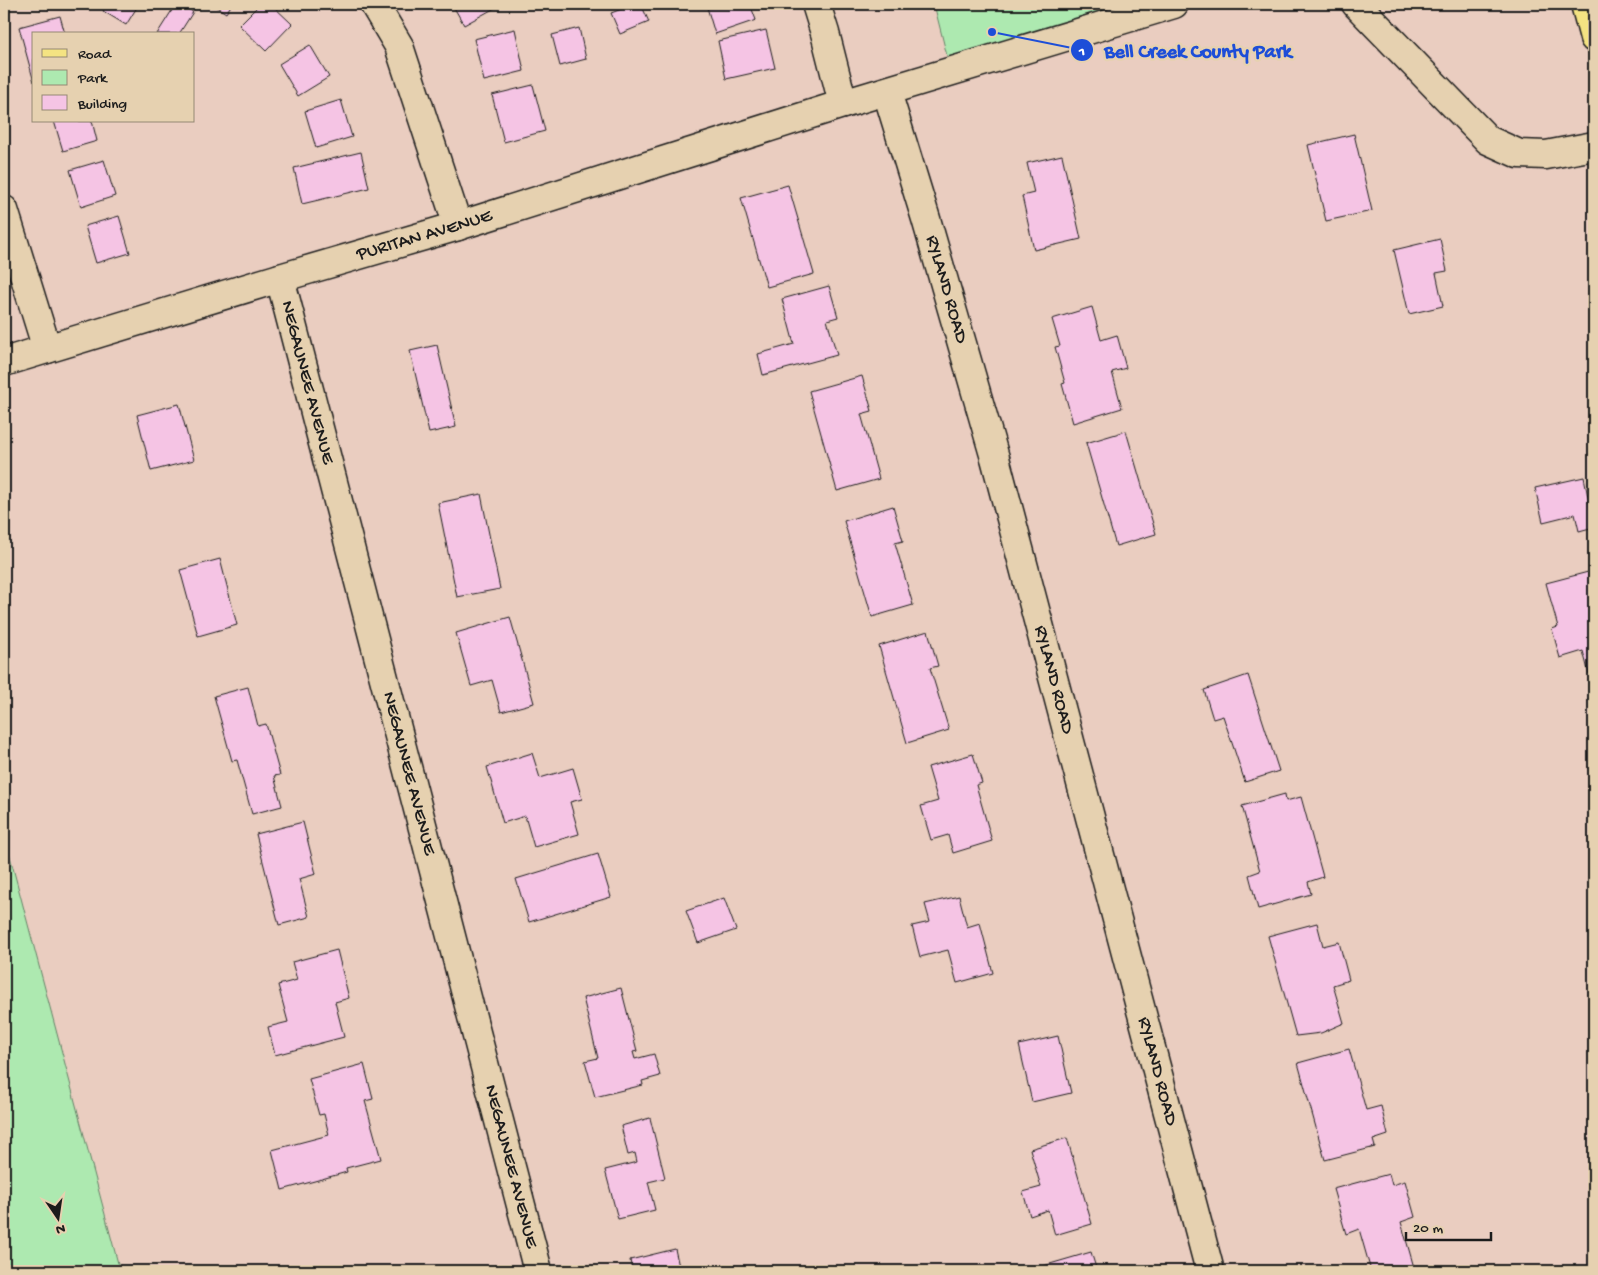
<svg xmlns="http://www.w3.org/2000/svg" width="1598" height="1275" viewBox="0 0 1598 1275" font-family="'Gochi Hand',sans-serif">
	<style>
		.green { fill: #ade9b0; stroke: #648266 }
		.building { fill: #f5c4e4; stroke: #1c1c1c }
		.lines { fill: none; stroke-linecap: round; stroke-linejoin: round }
		.minor-casing { stroke: #1c1c1c; stroke-width: 31 }
		.major-casing { stroke: #1c1c1c; stroke-width: 31 }
		.minor { stroke: #e6d1b0; stroke-width: 28 }
		.major { stroke: #f4e382; stroke-width: 28 }
		.labels { text-anchor: middle; dominant-baseline: central; stroke-width: 5; stroke-linejoin: round; paint-order: stroke }
		.street-label { font-size: 19px; fill: #1c1c1c; stroke: #e6d1b0 }
		.leader { fill: none; stroke: #1d4ed8; stroke-width: 2 }
		.callout-dot { fill: #1d4ed8; stroke: #e6d1b0; stroke-width: 2 }
		.mark-label { font-size: 15px; text-anchor: middle; font-weight: bold; fill: #fff }
		.callout-label { font-size: 20px; text-anchor: middle; font-weight: bold; fill: #1d4ed8; stroke: #e6d1b0; stroke-width: 5; stroke-linejoin: round; paint-order: stroke }
	</style>
	<rect width="100%" height="100%" fill="#eacdc0"/>
	<filter id="ink" filterUnits="userSpaceOnUse"><feTurbulence type="fractalNoise" baseFrequency=".02" numOctaves="2"/><feDisplacementMap in="SourceGraphic" scale="10" xChannelSelector="R" yChannelSelector="G"/><feConvolveMatrix kernelMatrix="1 2 1 2 8 2 1 2 1" color-interpolation-filters="sRGB"/></filter>
	<g filter="url(#ink)">
		<path class="green" d="M934,4H1136L948,60Z
			M4,834L120,1271H4Z"/>
		<path class="building" d="M107,4H139L126,25L103,11Z
			M176,4H180L193,12L179,34H157Z
			M212,4H232L226,13Z
			M260,4H271L292,24L266,51L239,25Z
			M452,4H502L464,25Z
			M635,4H641L649,22L620,34L611,13Z
			M706,4H750L756,20L715,34Z
			M60,16L65,34H34V82L19,27Z
			M579,28L586,59L560,66L552,35Z
			M515,29L524,71L484,81L474,39Z
			M766,30L775,68L726,79L718,41Z
			M310,45L329,77L298,96L279,64Z
			M533,85L545,131L504,142L492,95Z
			M341,100L352,137L316,148L305,111Z
			M54,121H92L97,141L63,151Z
			M1354,134L1372,211L1326,221L1308,145Z
			M361,152L369,188L302,204L294,168Z
			M1062,155L1081,239L1034,250L1022,196L1034,193L1027,163Z
			M104,160L115,196L81,207L70,170Z
			M788,185L814,274L767,287L741,198Z
			M119,216L130,253L96,263L85,226Z
			M1440,239L1447,271L1436,273L1443,306L1409,314L1394,250Z
			M829,286L838,317L827,320L837,355L763,375L758,354L794,344L782,299Z
			M1092,307L1101,340L1117,335L1126,368L1112,372L1122,408L1073,423L1062,384L1065,383L1055,347L1060,346L1052,319Z
			M437,345L456,427L429,433L410,351Z
			M862,376L872,411L861,414L879,479L837,491L809,391Z
			M179,404L194,460L151,471L137,415Z
			M1126,431L1156,534L1116,546L1086,443Z
			M1584,477L1594,527L1579,531L1575,514L1543,522L1535,488Z
			M481,494L500,589L457,597L438,503Z
			M893,506L903,541L895,543L913,605L872,617L844,521Z
			M220,559L237,625L198,636L180,570Z
			M1592,571L1594,578V673L1589,674L1583,651L1560,658L1552,629L1558,627L1546,583Z
			M510,617L534,703L501,712L492,680L471,686L456,633Z
			M928,631L938,666L930,668L949,730L907,743L879,646Z
			M1248,675L1279,771L1245,782L1223,716L1213,719L1204,690Z
			M248,687L258,726L266,724L280,775L274,776L282,806L252,814L237,760L232,761L214,696Z
			M1594,704V722L1590,705Z
			M532,753L540,778L573,768L582,799L570,802L579,834L534,847L525,816L503,823L487,767Z
			M973,754L982,783L976,785L992,841L953,853L948,835L931,840L921,806L938,801L928,767Z
			M1285,794L1286,801L1301,797L1323,877L1308,882L1311,894L1258,909L1249,875L1260,871L1242,806Z
			M303,822L316,874L299,879L309,917L279,925L256,834Z
			M598,854L611,897L529,922L516,879Z
			M959,896L967,927L980,923L993,973L957,983L948,950L920,957L912,926L930,922L925,904Z
			M724,898L736,930L698,943L686,911Z
			M1317,923L1323,946L1339,942L1349,980L1333,985L1344,1023L1321,1033L1296,1036L1268,936Z
			M337,950L349,998L335,1002L344,1037L275,1055L268,1027L288,1022L278,985L297,980L292,962Z
			M621,988L637,1051L633,1052L635,1059L654,1054L660,1076L642,1081L643,1085L595,1097L585,1061L598,1058L583,998Z
			M1058,1036L1071,1093L1032,1102L1019,1045Z
			M1349,1049L1366,1110L1381,1106L1388,1135L1373,1140L1375,1147L1325,1160L1298,1063Z
			M364,1064L373,1099L365,1101L381,1159L346,1168L347,1172L282,1190L272,1150L329,1135L324,1114L319,1115L309,1079Z
			M650,1118L665,1178L648,1182L655,1210L618,1219L605,1170L637,1162L635,1153L628,1155L621,1126Z
			M1067,1138L1092,1224L1055,1235L1048,1210L1030,1216L1023,1192L1041,1187L1030,1149Z
			M1389,1174L1392,1185L1405,1181L1415,1217L1401,1222L1415,1271H1371L1359,1229L1346,1234L1333,1189Z
			M675,1249L680,1271H632L630,1260Z
			M1091,1252L1097,1271H1026Z"/>
		<g class="lines">
			<defs>
				<g id="minor">
					<path d="M374,4L399,46L458,226"/>
					<path d="M816,4L825,33L843,104"/>
					<path d="M1356,4L1488,140L1519,154L1546,155L1594,146"/>
					<path id="s1" d="M887,92L926,219L995,458L1210,1271"/>
					<path d="M4,210L47,349"/>
					<path id="s2" d="M280,278L538,1271"/>
					<path id="s3" d="M4,362L280,278L458,226L843,104L1174,4"/>
				</g>
				<path id="major" d="M1585,4L1594,38"/>
			</defs>
			<use href="#minor" class="minor-casing"/>
			<use href="#major" class="major-casing"/>
			<use href="#minor" class="minor"/>
			<use href="#major" class="major"/>
		</g>
	</g>
	<g class="labels">
		<g class="street-label">
			<text stroke="none"><textPath href="#s3" startOffset="439">PURITAN AVENUE</textPath></text>
			<text stroke="none"><textPath href="#s1" startOffset="206">RYLAND ROAD</textPath></text>
			<text stroke="none"><textPath href="#s2" startOffset="108">NEGAUNEE AVENUE</textPath></text>
			<text stroke="none"><textPath href="#s1" startOffset="611">RYLAND ROAD</textPath></text>
			<text stroke="none"><textPath href="#s2" startOffset="512">NEGAUNEE AVENUE</textPath></text>
			<text stroke="none"><textPath href="#s1" startOffset="1016">RYLAND ROAD</textPath></text>
			<text stroke="none"><textPath href="#s2" startOffset="918">NEGAUNEE AVENUE</textPath></text>
		</g>
	</g>
	<path class="leader" d="M992 32L1082 50"/>
	<g class="callout-dot">
		<circle cx="992" cy="32" r="5"/>
		<circle cx="1082" cy="50" r="12"/>
	</g>
	<g class="mark-label">
		<text x="1082" y="55">1</text>
	</g>
	<g class="callout-label">
		<text x="1198" y="57">Bell Creek County Park</text>
	</g>
	<rect width="1598" height="1275" fill="none" stroke="#e6d1b0" stroke-width="20"/>
	<rect x="10" y="10" width="1578" height="1255" fill="none" stroke="#1c1c1c" stroke-width="2" filter="url(#ink)"/>
	<rect x="32" y="32" width="162" height="90" fill="#e6d1b0" stroke="#958975"/>
	<rect x="42" y="49" width="25" height="8" fill="#f4e382" stroke="#958975"/>
	<text x="78" y="58" font-size="15" fill="#1c1c1c">Road</text>
	<rect x="42" y="70" width="25" height="15" fill="#ade9b0" stroke="#958975"/>
	<text x="78" y="82" font-size="15" fill="#1c1c1c">Park</text>
	<rect x="42" y="95" width="25" height="15" fill="#f5c4e4" stroke="#958975"/>
	<text x="78" y="108" font-size="15" fill="#1c1c1c">Building</text>
	<g transform="translate(58 1218) rotate(167)" stroke="#e6d1b0" stroke-width="4" paint-order="stroke">
	<path d="M0-4L9 19L0 12L-9 19Z" fill="#1c1c1c"/>
	<text y="-8" font-size="14" font-weight="bold" text-anchor="middle" fill="#1c1c1c">N</text>
	</g>
	<path d="M1406 1232v8h85v-8" fill="none" stroke="#1c1c1c" stroke-width="2.5"/>
	<text x="1413" y="1232" font-size="15" fill="#1c1c1c" stroke="#e6d1b0" stroke-width="4" paint-order="stroke">20 m</text>
</svg>
